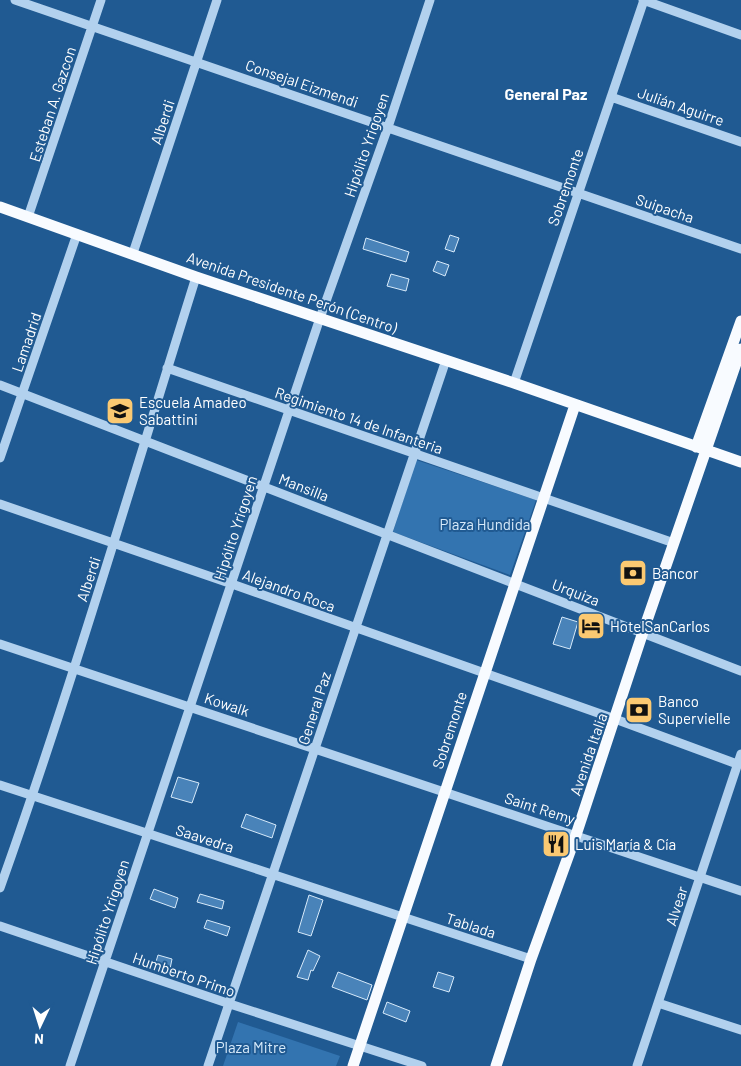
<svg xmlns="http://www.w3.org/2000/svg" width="741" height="1066" viewBox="0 0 741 1066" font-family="Barlow,sans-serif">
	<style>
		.green { fill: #3374b0 }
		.building { fill: #4983b9; stroke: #d7eafa }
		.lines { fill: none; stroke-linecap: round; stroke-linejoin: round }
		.minor { stroke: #b2d1ee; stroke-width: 9 }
		.major { stroke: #f8fbff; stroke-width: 11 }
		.labels { text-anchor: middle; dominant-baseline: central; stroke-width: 4; stroke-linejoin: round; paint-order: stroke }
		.street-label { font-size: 15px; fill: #fff; stroke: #205a92 }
		.poi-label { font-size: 15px; fill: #fff; stroke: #205a92; text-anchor: start }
		.park-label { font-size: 15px; fill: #d7eafa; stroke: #205a92 }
		.neighbourhood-label { font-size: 16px; font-weight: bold; fill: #fff; stroke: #205a92 }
	</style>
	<rect width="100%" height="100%" fill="#205a92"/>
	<path class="green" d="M416,460L536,500L510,575L393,532Z
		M238,1022L340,1056L336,1066H223Z"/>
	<path class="building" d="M450,235L459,238L454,252L445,249Z
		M366,238L409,252L406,262L363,249Z
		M437,261L449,265L445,276L433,271Z
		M391,274L409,279L406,291L387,286Z
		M562,617L578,622L570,649L553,644Z
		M178,777L199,783L192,803L171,797Z
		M246,814L276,825L272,838L241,827Z
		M154,889L178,898L175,908L150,899Z
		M200,894L224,901L222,909L197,902Z
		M309,895L323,900L311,936L298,932Z
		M207,920L230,927L227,936L204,928Z
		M308,950L320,956L313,971L311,970L308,980L297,977Z
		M158,955L172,959L170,969L155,965Z
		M338,972L372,985L367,1000L332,987Z
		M438,972L454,977L449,992L433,987Z
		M387,1002L410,1011L406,1022L383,1013Z"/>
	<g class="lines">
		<path class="minor" d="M15,0L741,249
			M643,0L741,35
			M611,97L741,142
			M28,217L101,0
			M133,253L217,0
			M167,368L674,543
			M514,383L644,0
			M0,385L741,671
			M0,458L77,234
			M0,504L232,584L615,719L737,764
			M0,644L741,891
			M0,785L531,959
			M0,888C72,686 132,481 196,277
			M0,926L230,1004L422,1066
			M658,1003L741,1030
			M70,1066L320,318L388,127L430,0
			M208,1066L446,360
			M637,1066L741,754"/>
		<path class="major" d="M0,207L196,277L514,383L741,462
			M696,447L741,321
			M353,1066L575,405
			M496,1066L531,959L576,835L643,632L741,349"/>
	</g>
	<defs>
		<symbol id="school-square" viewBox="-11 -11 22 22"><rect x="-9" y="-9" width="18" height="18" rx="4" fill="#fbc972" stroke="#205a92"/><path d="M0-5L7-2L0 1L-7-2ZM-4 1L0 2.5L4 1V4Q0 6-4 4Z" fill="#111"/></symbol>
		<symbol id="bank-square" viewBox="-11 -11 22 22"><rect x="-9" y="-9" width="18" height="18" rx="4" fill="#fbc972" stroke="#205a92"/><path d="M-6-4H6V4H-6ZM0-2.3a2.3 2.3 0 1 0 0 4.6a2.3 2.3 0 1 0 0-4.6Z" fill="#111"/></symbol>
		<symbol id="hotel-square" viewBox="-11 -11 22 22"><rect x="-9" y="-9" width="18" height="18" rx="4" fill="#fbc972" stroke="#205a92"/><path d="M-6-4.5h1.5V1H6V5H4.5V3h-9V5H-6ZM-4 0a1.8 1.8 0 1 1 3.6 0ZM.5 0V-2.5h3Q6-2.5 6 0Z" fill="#111"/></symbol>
		<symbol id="restaurant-square" viewBox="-11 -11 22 22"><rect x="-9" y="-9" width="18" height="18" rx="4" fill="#fbc972" stroke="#205a92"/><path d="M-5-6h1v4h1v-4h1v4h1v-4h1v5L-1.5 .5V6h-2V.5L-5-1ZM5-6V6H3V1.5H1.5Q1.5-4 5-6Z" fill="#111"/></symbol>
	</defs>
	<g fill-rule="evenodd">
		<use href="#school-square" x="104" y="395" width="32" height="32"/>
		<use href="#bank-square" x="617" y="557" width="32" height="32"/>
		<use href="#hotel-square" x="575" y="610" width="32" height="32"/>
		<use href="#bank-square" x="623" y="694" width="32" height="32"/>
		<use href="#restaurant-square" x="540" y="828" width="32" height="32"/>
	</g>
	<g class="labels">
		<g class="street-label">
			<text transform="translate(302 83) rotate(19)">Consejal Eizmendi</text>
			<text transform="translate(52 104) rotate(-72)">Esteban A. Gazcon</text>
			<text transform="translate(681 106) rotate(19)">Julián Aguirre</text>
			<text transform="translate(162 122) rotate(-72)">Alberdi</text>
			<text transform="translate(366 145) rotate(-71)">Hipólito Yrigoyen</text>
			<text transform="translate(565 187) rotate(-71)">Sobremonte</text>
			<text transform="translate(665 208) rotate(19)">Suipacha</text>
			<text transform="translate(292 292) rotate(19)">Avenida Presidente Perón (Centro)</text>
			<text transform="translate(26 342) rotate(-71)">Lamadrid</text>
			<text transform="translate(359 420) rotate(19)">Regimiento 14 de Infanteria</text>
			<text transform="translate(304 487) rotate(21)">Mansilla</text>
			<text transform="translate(235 528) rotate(-72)">Hipólito Yrigoyen</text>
			<text transform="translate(88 579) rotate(-72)">Alberdi</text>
			<text transform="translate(289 590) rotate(20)">Alejandro Roca</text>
			<text transform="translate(576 592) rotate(21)">Urquiza</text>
			<text transform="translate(227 704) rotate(18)">Kowalk</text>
			<text transform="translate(314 708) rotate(-72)">General Paz</text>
			<text transform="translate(449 730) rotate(-72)">Sobremonte</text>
			<text transform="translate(588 754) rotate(-71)">Avenida Italia</text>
			<text transform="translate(540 808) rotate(18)">Saint Remy</text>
			<text transform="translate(205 838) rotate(18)">Saavedra</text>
			<text transform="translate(676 906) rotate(-72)">Alvear</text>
			<text transform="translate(107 912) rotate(-72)">Hipólito Yrigoyen</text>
			<text transform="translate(471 925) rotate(18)">Tablada</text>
			<text transform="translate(184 974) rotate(19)">Humberto Primo</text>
		</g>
		<g class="poi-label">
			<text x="139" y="402">Escuela Amadeo<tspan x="139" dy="17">Sabattini</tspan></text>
			<text x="652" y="573">Bancor</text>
			<text x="610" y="626">HotelSanCarlos</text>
			<text x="658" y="701">Banco<tspan x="658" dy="17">Supervielle</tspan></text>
			<text x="575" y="844">Luis María &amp; Cía</text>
		</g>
		<g class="park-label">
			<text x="485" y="524">Plaza Hundida</text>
			<text x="251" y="1047">Plaza Mitre</text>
		</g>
		<g class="neighbourhood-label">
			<text x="546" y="93">General Paz</text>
		</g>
	</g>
	<g transform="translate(40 1026) rotate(184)" stroke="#205a92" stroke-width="4" paint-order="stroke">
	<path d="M0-4L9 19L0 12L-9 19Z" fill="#ffffff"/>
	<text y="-8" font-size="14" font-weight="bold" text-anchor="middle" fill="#ffffff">N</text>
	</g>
</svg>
